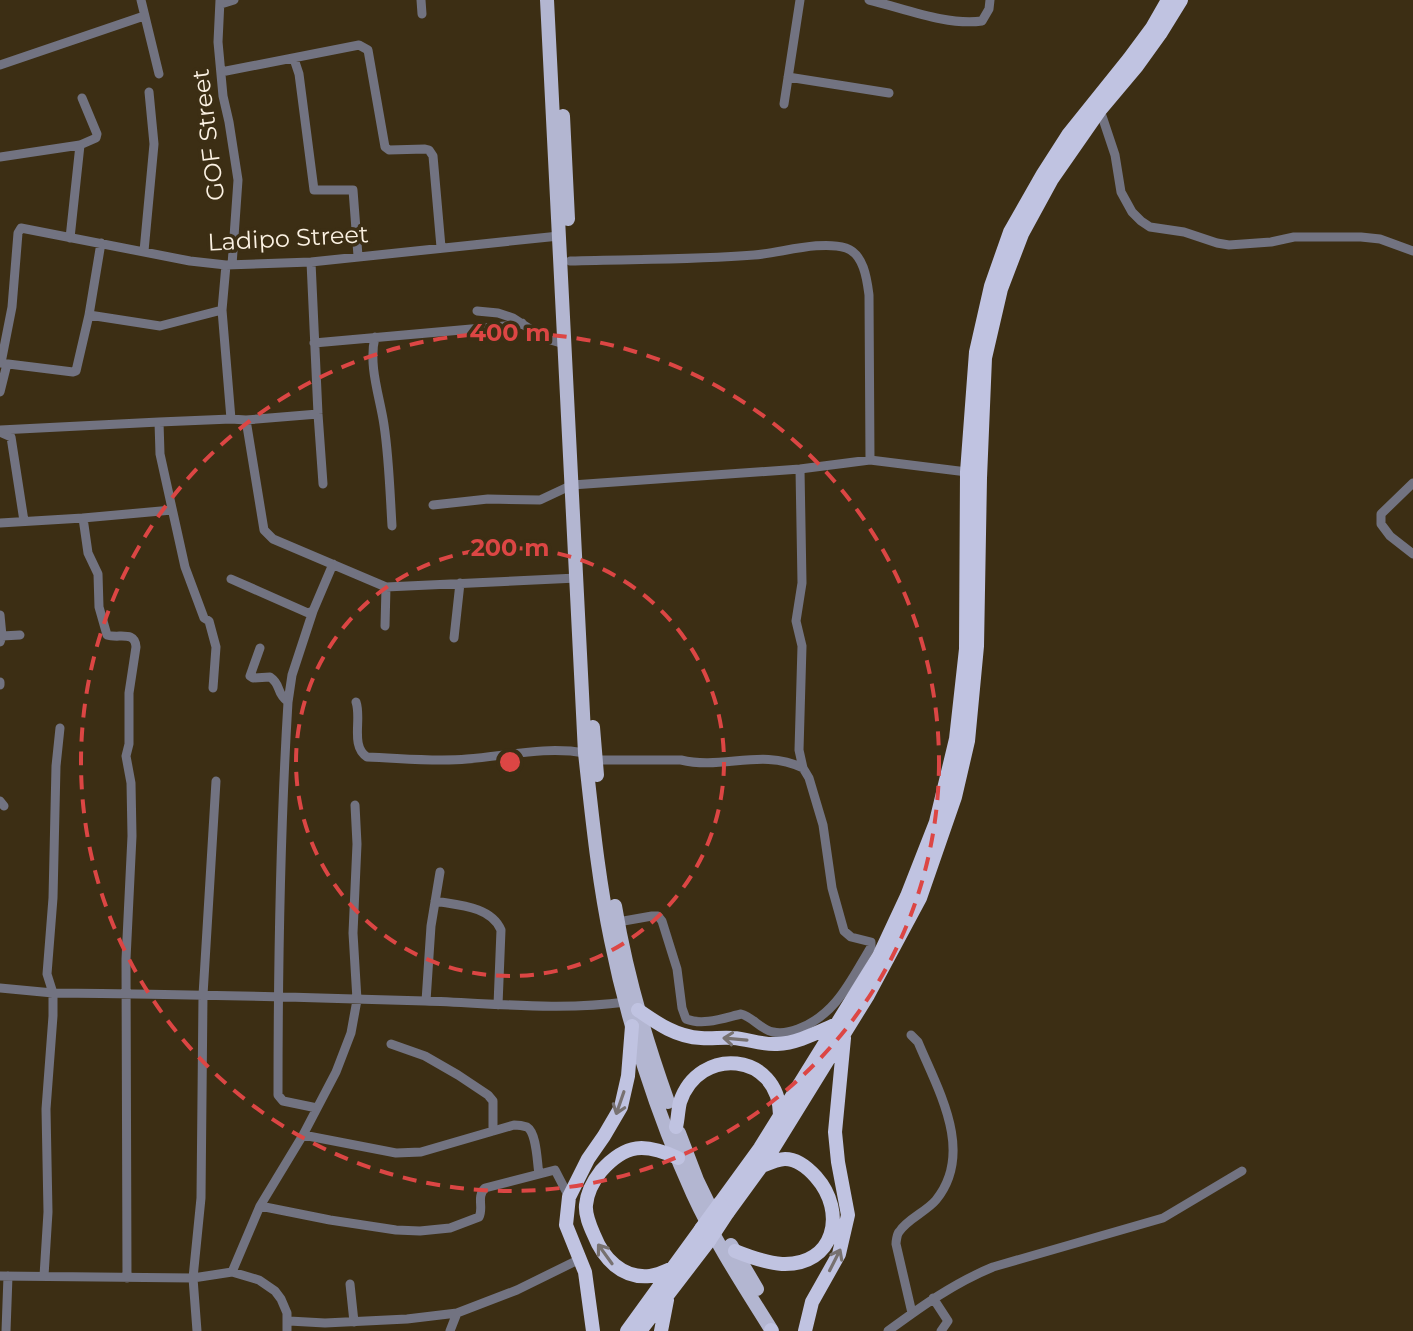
<svg xmlns="http://www.w3.org/2000/svg" width="1413" height="1331" viewBox="0 0 1413 1331" font-family="Montserrat,sans-serif">
	<style>
		.lines { fill: none; stroke-linecap: round; stroke-linejoin: round }
		.minor { stroke: #727381; stroke-width: 9 }
		.primary { stroke: #b3b6d1; stroke-width: 14 }
		.trunk { stroke: #c0c3e1; stroke-width: 14 }
		.trunk-bridge { stroke: #c0c3e1; stroke-width: 14 }
		.oneway { stroke: #777170 }
		.ring { fill: none; stroke: #dc4644; stroke-width: 4; stroke-dasharray: 14 10 }
		.labels { text-anchor: middle; dominant-baseline: central; stroke-width: 7; stroke-linejoin: round; paint-order: stroke }
		.street-label { font-size: 24px; fill: #fcf2e3; stroke: #3c2e14 }
		.centre { fill: #dc4644; stroke: #3c2e14; stroke-width: 4 }
		.ring-label { font-size: 24px; text-anchor: middle; font-weight: bold; fill: #dc4644; stroke: #3c2e14; stroke-width: 7; stroke-linejoin: round; paint-order: stroke }
	</style>
	<rect width="100%" height="100%" fill="#3c2e14"/>
	<g class="lines">
		<path class="minor" d="M141,0L159,74
			M220,0L218,42L223,96L229,122L238,180L232,265
			M421,0L422,14
			M869,0C903,8 947,26 982,21L989,9L990,0
			M221,4L234,0
			M294,59L299,74L314,190H353L358,256
			M0,65L144,16
			M221,72L359,45L368,50L385,147L389,150L425,149L429,150L433,156L441,247
			M788,77L889,93
			M784,104L800,0
			M1100,110L1115,155L1121,192L1132,212L1141,221L1150,227L1184,232L1217,243L1229,245L1271,242L1294,237H1361L1380,239L1413,251
			M0,157L80,145L96,138L97,134L82,98
			M70,238L80,145
			M144,251L154,144L149,92
			M570,261C631,259 693,260 754,255C781,253 820,240 846,248C864,254 867,280 869,295L870,460
			M311,262L318,414L323,484
			M226,265L222,310L231,419
			M477,311L498,313L513,318L544,338L564,344
			M89,315L160,326L222,310
			M375,337C368,366 380,397 384,425C389,458 390,493 392,526
			M314,343L517,325L522,323
			M0,363L73,372L76,371L89,315L101,243
			M1,363L12,307L18,233L21,228L190,261L226,265L311,262L559,236
			M0,392L7,364
			M246,420L264,530L273,539L386,587L577,578
			M159,422L160,454L185,567L204,618L209,621L216,647L213,688
			M0,430L159,422L231,419L246,420L318,414
			M0,432L11,437L24,521
			M1413,483L1381,514V524L1390,536L1413,554
			M433,505L488,499L540,500L572,485L800,469L870,460L967,472
			M83,518L88,553L98,574L99,607L107,635C118,639 135,630 136,647L129,693V744L126,756L131,783L132,836L126,959L127,1278
			M0,523L83,518L172,510
			M231,579L308,613L313,611L333,564
			M0,615L2,636
			M385,626L386,587
			M454,638L460,583
			M0,642L2,636L20,635
			M260,648L250,676L253,678L270,677C282,685 275,692 288,702C280,833 278,964 278,1095L283,1101L317,1108
			M0,685V682
			M288,702L292,675L313,611
			M356,702C362,719 350,746 367,757C400,758 434,762 467,759C507,756 545,746 585,753
			M595,760H681C723,770 762,748 803,768
			M0,801L4,806
			M435,901C457,905 491,906 501,930L498,1005
			M618,922L652,916H658L662,921L677,969L682,1008L686,1019C703,1026 724,1018 741,1014C753,1017 761,1030 773,1032C782,1034 790,1032 798,1029C836,1015 851,980 871,947V942L851,937L844,931L832,888L823,825L809,778L803,768L799,750L802,646L796,621L802,583L800,469
			M0,988L53,993C177,994 301,997 425,1001C492,1003 559,1011 626,1002
			M426,1001L431,926L440,872
			M911,1035L918,1042C938,1090 975,1152 936,1200C926,1212 907,1219 899,1232C897,1234 896,1242 896,1244L912,1313
			M391,1044L425,1056L458,1075L488,1095L493,1101V1131
			M303,1135L396,1153L421,1152L514,1125C517,1125 524,1126 527,1127C537,1133 537,1163 539,1174
			M260,1206L330,1220L396,1230L420,1231L450,1228L479,1217C484,1208 476,1197 485,1188L555,1170L569,1197
			M232,1272L260,1206L303,1135L336,1072L351,1033L357,1000L353,933L357,844L355,805
			M0,1276L193,1278L232,1272L259,1280L275,1291L281,1299L287,1313V1331
			M44,1276L48,1212L46,1109L53,1016V993L47,974L53,898L56,766L60,728
			M350,1284L354,1322
			M933,1298L948,1321L941,1331
			M289,1321L325,1323L407,1319L457,1313L517,1290L580,1259
			M6,1331L8,1276
			M197,1331L193,1278L201,1198L203,995L216,781
			M450,1331L457,1313
			M888,1331C922,1306 954,1283 993,1267L1163,1218L1242,1171"/>
		<path class="primary" d="M547,0L585,753C592,815 598,878 611,940C628,1024 657,1115 693,1194C715,1242 744,1286 772,1331
			M563,116L568,219
			M593,727L597,775
			M615,906C626,973 645,1038 668,1102
			M679,1133L697,1180L713,1213
			M731,1245L757,1289"/>
		<path class="trunk" d="M638,1010C658,1024 677,1037 701,1038C712,1039 722,1037 733,1038C748,1039 762,1045 777,1044C798,1043 818,1032 837,1024
			M676,1127C678,1119 678,1110 680,1102C699,1045 779,1052 780,1115
			M720,1203L760,1148L879,956L907,896L936,822L956,739L966,649L967,472L976,352L991,286L1010,232L1043,174L1068,135L1129,59L1152,28L1168,0
			M728,1212L766,1160L868,995L920,898L955,797L968,741L977,646L980,478L985,358L1001,289L1022,234L1052,179L1100,110L1137,66L1160,34L1181,0
			M735,1251C750,1257 766,1263 782,1264C835,1266 847,1212 816,1177C808,1168 798,1159 785,1159C778,1159 769,1163 762,1166
			M673,1268C666,1271 658,1275 650,1276C622,1279 603,1258 594,1235C590,1226 585,1215 586,1205C587,1193 594,1180 601,1171C626,1143 645,1143 678,1158
			M593,1331L585,1272L566,1225L569,1197L588,1159L604,1136L621,1107L628,1076L632,1026
			M627,1331L701,1229
			M640,1331L709,1241
			M661,1331L667,1300
			M771,1331V1330
			M805,1331L812,1302L839,1254L848,1215L838,1162L835,1132L844,1038"/>
		<path class="trunk-bridge" d="M701,1229L720,1203
			M709,1241L728,1212"/>
	</g>
	<defs><path id="oneway-shaft" d="M-6 0H5M1.5-3L5.5 0L1.5 3" fill="none" stroke-width="1.6" stroke-linecap="round" stroke-linejoin="round" transform="scale(2)"/></defs>
	<g class="oneway">
		<use href="#oneway-shaft" transform="translate(735 1039) rotate(-175)"/>
		<use href="#oneway-shaft" transform="translate(620 1103) rotate(109)"/>
		<use href="#oneway-shaft" transform="translate(605 1254) rotate(-126)"/>
		<use href="#oneway-shaft" transform="translate(835 1260) rotate(-63)"/>
	</g>
	<g class="ring">
		<circle cx="510" cy="762" r="214"/>
		<circle cx="510" cy="762" r="429"/>
	</g>
	<g class="labels">
		<g class="street-label">
			<text transform="translate(208 135) rotate(-97)">GOF Street</text>
			<text transform="translate(288 238) rotate(-3)">Ladipo Street</text>
		</g>
	</g>
	<circle cx="510" cy="762" r="12" class="centre"/>
	<g class="ring-label">
		<text x="510" y="341">400 m</text>
		<text x="510" y="556">200 m</text>
	</g>
</svg>
